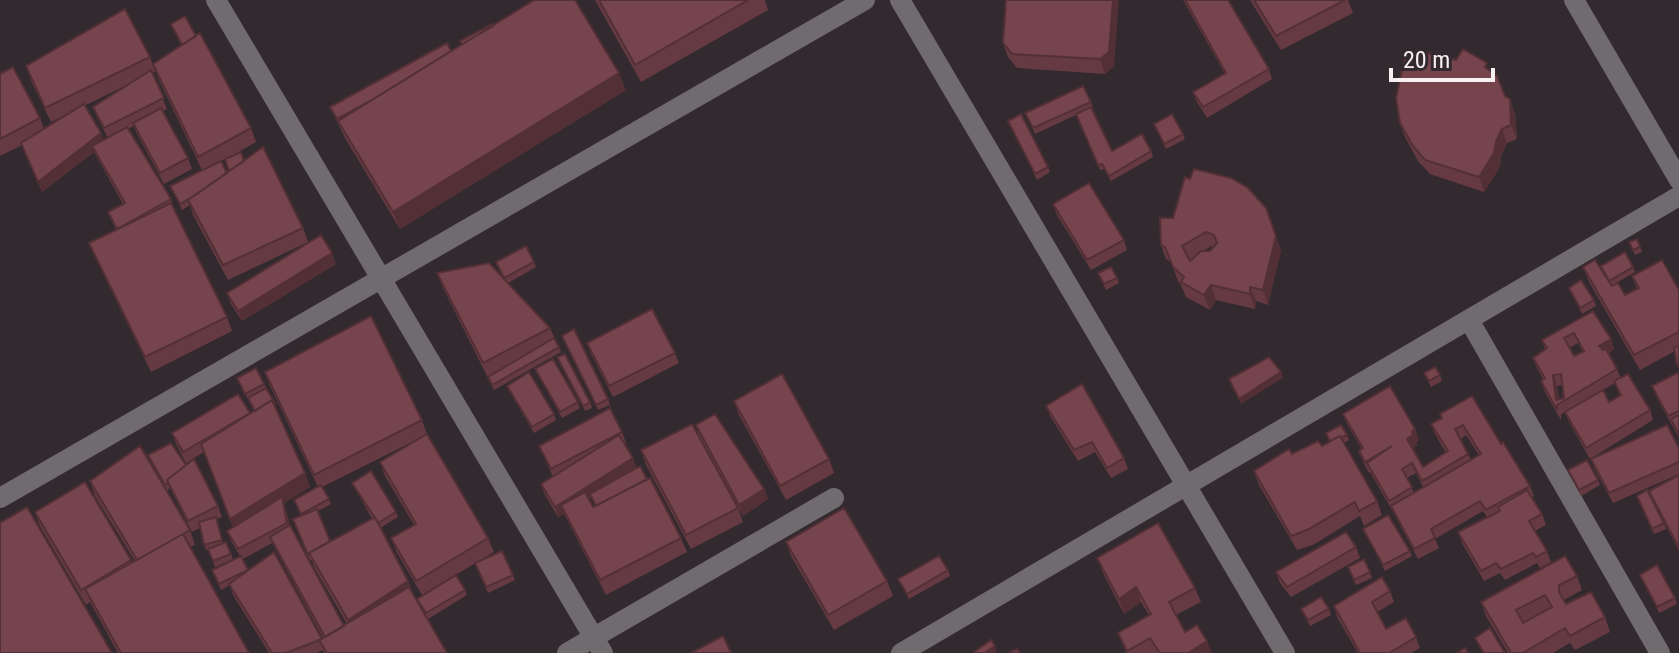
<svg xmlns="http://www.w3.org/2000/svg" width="1679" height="653" viewBox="0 0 1679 653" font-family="'Roboto Condensed',sans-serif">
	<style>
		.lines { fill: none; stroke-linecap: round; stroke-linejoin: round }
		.street { stroke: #6f6b6f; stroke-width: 20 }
		.wall { fill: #653a42; fill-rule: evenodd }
		.shaded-wall { fill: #533036 }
		.building { fill: #76444d; stroke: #533036; stroke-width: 2; fill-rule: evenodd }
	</style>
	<rect width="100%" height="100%" fill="#332a2f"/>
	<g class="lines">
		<path class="street" d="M216,0L603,653
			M900,0L1285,653
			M1574,0L1679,180
			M1469,320L1660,653
			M0,498L865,0
			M567,653L834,498
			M901,653L1679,196"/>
	</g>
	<path class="wall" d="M595,0H765L768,10L641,82Z
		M1006,0L1114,66L1105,74L1017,68L1008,57L1003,43Z
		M1183,0H1228L1269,69L1272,79L1207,118L1197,102L1193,92L1225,74Z
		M1250,0H1348L1353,13L1281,50Z
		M171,24L251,128L256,142L230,157L244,161L303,228L308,242L228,280L193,215L190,205L182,210L170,186L202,170L158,78L153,64L182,45ZM225,159L229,171L227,173L221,161Z
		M493,26L626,90L400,229L345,138L330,107L451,51Z
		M150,57L155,72L152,73L167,109L163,111L188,158L192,169L164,184L137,134L134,126L128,129L171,199L174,210L227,317L232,331L151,372L95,257L89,243L116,230L108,212L123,204L94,152L42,192L22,145L0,156V74L40,118L44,129L70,113L51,122L31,81L26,66ZM127,85L93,107L97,117L108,138L103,140L101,133L84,106Z
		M1418,58L1490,71L1505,96L1510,99L1515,114L1517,139L1507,143L1501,156L1500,167L1484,192L1430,174L1418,161L1405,137L1400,123Z
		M1083,86L1093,107L1091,108L1112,151H1151L1153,157L1111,181L1104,169L1100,170L1076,115L1035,134L1025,113Z
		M1008,121L1048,167L1050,172L1037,180Z
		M1154,124L1183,134L1185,139L1166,149Z
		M1053,204L1124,240L1127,250L1091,270L1057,215Z
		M1160,218L1281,250L1268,305L1256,301L1255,309L1216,300L1210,310L1186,297L1181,285L1178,281L1171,262L1166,259L1161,245ZM1211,246L1213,247L1210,251H1204Z
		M1637,239L1642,252L1635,255L1629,242Z
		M496,262H534L536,267L508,283L550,328L561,352L494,390L443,288L437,273L504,278Z
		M336,264L242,321L231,304L227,293Z
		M1583,267L1602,270L1633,267L1635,272L1613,285L1625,295L1637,289L1632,276L1679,290V370L1675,351L1640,370L1589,282Z
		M1098,273L1117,278L1119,283L1106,290Z
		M1569,288L1594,300L1596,306L1582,314Z
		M1593,311L1611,339L1614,349L1609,353L1621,378L1650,410L1653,420L1590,459L1569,422L1565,412L1561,415V420L1545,392L1541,381L1543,379L1537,368L1533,358L1545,349L1542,340ZM1578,343L1583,352L1574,356L1569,348ZM1615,383L1620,396L1609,402L1603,390ZM1562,385L1564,398L1559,399L1557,386Z
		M562,336L608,399L610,405L598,410Z
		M587,343L675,353L679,363L613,397L591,354Z
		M557,357L590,402L592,408L585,411Z
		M535,369L578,402L580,408L562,418Z
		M265,372L422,420L427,434L488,538L494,552L422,595L397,553L391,538L414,525L385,476L380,462L420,438L322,487L331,504L318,511L330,541L372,519L352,483L396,512L398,517L380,528L408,581L413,594L419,604L465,590L467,595L428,619L447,653H324L323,650L317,653H269L233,595L230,585L221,590L212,570L240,556L231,541L227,531L233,527L204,452L186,463L176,444L172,433L250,414L254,411L237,378L264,384L275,403L276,409L310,487L284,503L290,526L344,626L347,624L314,567L312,560L310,561L293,519L301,516L294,500L318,487L270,386ZM272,543L323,638L322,639L248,571L243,559Z
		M1679,372V438L1656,396L1652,386Z
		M1424,373L1440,375L1442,381L1431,387Z
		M507,386L554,414L556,420L534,433L509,391Z
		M734,401L829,459L834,473L786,500L739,415Z
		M1046,406L1124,458L1128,469L1111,478L1095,452L1078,461L1050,416Z
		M1343,414L1415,429L1419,440L1416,442L1417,445L1413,448L1423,467L1446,453L1435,434L1431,424L1442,418L1440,414L1501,444L1530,486L1534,496L1532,498L1542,514L1546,525L1535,531L1547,551L1551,562L1540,568L1537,563L1505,580L1500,573L1484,581L1462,543L1458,532L1487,517L1483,511L1435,539L1439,548L1418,559L1393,512L1370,472L1369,473L1363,462L1359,451L1362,449L1347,424ZM1466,435L1479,455L1471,460L1461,439ZM1416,473L1423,487L1414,493L1407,478Z
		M696,425L764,489L768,499L743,516L699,436Z
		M622,432L626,443H624L637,468L681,538L687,552L606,595L564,514L558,517L545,495L541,484L553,477L539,446ZM591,497L596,506L593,507L588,499Z
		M1326,433L1347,435L1349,440L1344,443L1377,501L1382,515L1364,526L1360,516L1313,545L1297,550L1259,485L1254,471L1292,454L1322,446L1330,442Z
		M1679,448V474L1613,503L1595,470L1591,459Z
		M641,450L738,508L743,522L691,549L646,465Z
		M148,455L186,465L218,506L222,517L216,519L223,543L226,542L233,559L215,567L209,550H206L200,528L192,532L170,488L167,491Z
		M1568,470L1598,480L1600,485L1581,496Z
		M1679,475V551L1653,501L1649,491Z
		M90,481L190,530L195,545L190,547L249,653H118L90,602L86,605L40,526L35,512L131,560L132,562L135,561L95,496Z
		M1639,502L1664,523L1666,529L1654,534Z
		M1363,529L1410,551L1412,556L1385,571Z
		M786,542L887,581L893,596L834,630L791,556Z
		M1356,547L1360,558L1291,597L1280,583L1276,572Z
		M502,551L515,580L488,593L475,563Z
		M1097,558L1195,588L1201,602L1176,615L1185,632L1212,653H1126L1118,633L1149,615L1141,602L1124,614L1103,573Z
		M1364,559L1372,578L1356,585L1348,567Z
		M948,570L950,576L909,599L898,579Z
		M1640,575L1675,598L1677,604L1659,613Z
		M1577,576L1582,590L1564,600L1566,604L1605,617L1610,632L1575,650L1570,643L1553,653H1508L1486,616L1481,602Z
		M1390,591L1394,602L1377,612L1386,629L1416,637L1420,648L1411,653H1358L1337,617L1334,606Z
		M1301,609H1329L1331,615L1310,626Z"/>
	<path class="shaded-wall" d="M1113,0H1119L1114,66L1105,74L1100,59Z
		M619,73L626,90L400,229L393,212Z
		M1510,99L1515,114L1517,139L1511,125Z
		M1502,129L1507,143L1501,156L1500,167L1484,192L1479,177Z
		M101,133L104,144L92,146L94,152L42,192L38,182Z
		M1266,208L1281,250L1268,305L1263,290Z
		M332,253L336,264L242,321L238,311Z
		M1211,285L1216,300L1210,310L1204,295Z
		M1250,287L1256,301L1255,309L1250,294Z
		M1611,339L1614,349L1603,356L1599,346Z
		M1281,372L1283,378L1241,404L1239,399Z
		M1553,375L1557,386L1559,403L1556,400Z
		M1415,429L1419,440L1416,442L1417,445L1411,449L1407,439L1412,432Z
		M633,458L637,468L565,513L561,505L564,514L558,517L555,507Z
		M305,473L310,487L284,503L291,533L287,523L235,533L230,519Z
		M764,489L768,499L743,516L739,505Z
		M408,581L414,596L353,634L348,620Z
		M1136,587L1141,602L1124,614L1119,599Z
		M1207,641L1212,653H1188Z
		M995,646L997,652L994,653H984Z"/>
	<path class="building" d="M534,0H575L619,73L393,212L338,121Z
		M599,0H748L635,65Z
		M1006,0H1113L1109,52L1100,59L1012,54L1003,43Z
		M1185,0H1228L1269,69L1203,107L1193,92L1226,73Z
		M1254,0H1345L1276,36Z
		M125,9L150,57L45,108L26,66Z
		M185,16L196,36L182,45L171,24Z
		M492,24L493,26L462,44L460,41Z
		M200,33L251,128L198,157L153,64Z
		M447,43L451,51L370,101L337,119L330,107Z
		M1463,49L1487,63L1485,67L1497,76L1505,96L1510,99L1511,125L1502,129L1496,141L1494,153L1479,177L1425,160L1413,146L1400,123L1396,98L1405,55L1418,58L1420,51L1456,60Z
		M13,67L40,118L0,139V74Z
		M151,70L164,98L104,128L93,107Z
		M1083,86L1091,102L1033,128L1025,113Z
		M84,104L101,133L38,182L21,143Z
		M1091,107L1112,151L1142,134L1151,151L1109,176L1102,164L1098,165L1076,114Z
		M161,108L188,158L160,173L133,123Z
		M1021,114L1048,167L1035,174L1008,121Z
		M1172,114L1183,134L1164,144L1154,124Z
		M127,127L171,199L117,229L108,212L125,203L92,146Z
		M263,147L303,228L223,265L188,200Z
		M241,152L244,161L229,171L225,159Z
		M221,161L227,173L197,194L180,204L170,186Z
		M1194,169L1231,178L1248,188L1266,208L1276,236L1263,290L1250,287V294L1211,285L1204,295L1181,282L1184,277L1173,267L1165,247L1161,245L1160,218H1173L1185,177L1190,179ZM1206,232L1214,235L1217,243L1210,251H1201L1190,261L1182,246Z
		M1089,183L1124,240L1087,260L1053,204Z
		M171,203L227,317L145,357L89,243Z
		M321,235L332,253L238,311L227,293Z
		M1637,239L1640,247L1633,250L1629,242Z
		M526,246L534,262L504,278L496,262Z
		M1625,252L1633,267L1609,281L1601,266Z
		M1595,260L1612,286L1618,283L1625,295L1639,288L1632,276L1662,260L1679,290V332L1634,355L1583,267Z
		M489,263L550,328L483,363L437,273Z
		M1111,267L1117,278L1104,284L1098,273Z
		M1581,280L1594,300L1580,308L1569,288Z
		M652,309L675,353L609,386L587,343Z
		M1593,311L1611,339L1599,346L1603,350L1606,349L1617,369L1557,405V410L1541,381L1545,378L1533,358L1547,348L1542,340ZM1574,333L1584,351L1574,356L1564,338ZM1561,374L1564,398L1556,400L1553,375Z
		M371,316L422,420L314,475L265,372Z
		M574,329L608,399L596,405L562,336Z
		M554,338L559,347L492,385L488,377Z
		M1679,346V364L1677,365L1674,348Z
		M565,354L590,402L583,406L557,357Z
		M1269,357L1281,372L1239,399L1229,379Z
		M553,359L578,402L560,412L535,369Z
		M1435,367L1440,375L1429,381L1424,373Z
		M256,368L264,384L245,394L237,378Z
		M529,372L554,414L532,427L507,386Z
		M1679,372V411L1668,416L1652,386Z
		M782,374L829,459L780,486L734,401Z
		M1628,374L1650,410L1586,448L1565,412L1603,390L1609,402L1621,395L1614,381Z
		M1082,384L1124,458L1107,468L1092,442L1074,450L1046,406Z
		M1390,386L1415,429L1412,432L1413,435L1407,439L1423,467L1448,451L1431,424L1442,418L1440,414L1472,396L1501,444L1503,442L1530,486L1486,510L1480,501L1431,529L1435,538L1414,549L1391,506L1481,454L1463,425L1455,429L1468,454L1422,481L1412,463L1402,469L1412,487L1389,501L1367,463L1392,446L1365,462L1359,451L1363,448L1343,414Z
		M266,388L275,403H273L272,400L255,411L248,398Z
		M238,394L250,413L183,452L172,433Z
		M272,400L305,473L230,519L201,444Z
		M610,408L622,432L551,469L539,446Z
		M715,414L764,489L739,505L696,425Z
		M1679,415V435L1671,419Z
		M692,424L738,508L686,535L641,450Z
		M1341,425L1347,435L1341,438L1340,436L1330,441L1326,433Z
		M1667,425L1679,448V462L1609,493L1591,459Z
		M427,434L488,538L416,581L391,538L416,524L380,462Z
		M619,435L633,458L555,507L541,484Z
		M1340,436L1377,501L1359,511L1355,502L1307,530L1291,536L1254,471L1289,449L1292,454L1318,441L1322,446Z
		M171,443L186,465L167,480L168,483L165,485L148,455Z
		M140,446L190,530L137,560L90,481Z
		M194,459L218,506L188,521L167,480Z
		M1587,460L1598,480L1579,490L1568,470Z
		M640,466L647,479L596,506L590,494Z
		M371,471L396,512L378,523L352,483Z
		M1679,475V548L1649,491Z
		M650,478L681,538L600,580L561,505L585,492L593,507Z
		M85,482L131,560L81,590L35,512Z
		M321,485L329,499L301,514L294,500Z
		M1527,490L1542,514L1529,521L1547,551L1536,557L1533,553L1501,569L1496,563L1481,571L1458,532L1500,511L1498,507Z
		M1647,490L1664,523L1652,529L1637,496Z
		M282,497L287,523L238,549L227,531Z
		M27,507L112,653H0V523Z
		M844,508L887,581L828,615L786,542Z
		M317,509L330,541L309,553L310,555H308L293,519Z
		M1388,515L1410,551L1383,565L1363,529Z
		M216,517L222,540L204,545L199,522Z
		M375,517L408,581L348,620L309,553Z
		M1158,523L1195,588L1169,602L1185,632L1197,625L1207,641L1188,653H1160L1150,638L1127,651L1118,633L1151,614L1136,587L1119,599L1097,558Z
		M290,525L344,626L325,637L270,537Z
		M1346,532L1356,547L1287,587L1276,572Z
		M183,534L249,653H121L85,589Z
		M226,542L231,554L213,561L208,549Z
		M502,551L513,575L486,587L475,563Z
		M274,552L322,639L286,653H272L229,584Z
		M241,556L248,570L219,584L212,570Z
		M939,556L948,570L907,594L898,579Z
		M1565,556L1577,576L1559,585V592L1566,604L1591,592L1605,617L1570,636L1565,628L1523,653H1511L1481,602ZM1545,595L1552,607L1523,623L1516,610Z
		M1364,559L1370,572L1354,580L1348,567Z
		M1657,565L1675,598L1657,607L1640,575Z
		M456,575L465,590L426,613L417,599Z
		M1382,577L1390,591L1372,602L1386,629L1406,618L1416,637L1389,653H1360L1334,606Z
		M409,587L447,653H327L319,640Z
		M1321,597L1329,609L1308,620L1301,609Z
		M1490,628L1505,653H1484L1475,638Z
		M723,636L731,653H691Z
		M991,640L995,646L984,653H974V652Z
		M1465,648L1468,653H1457Z
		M1017,649L1020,653H1009Z"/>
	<path d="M1391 68v12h102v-12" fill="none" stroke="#f6f0f3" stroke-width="4"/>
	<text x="1403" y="68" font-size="24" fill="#f6f0f3" stroke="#332a2f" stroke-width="6" paint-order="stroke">20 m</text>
</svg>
